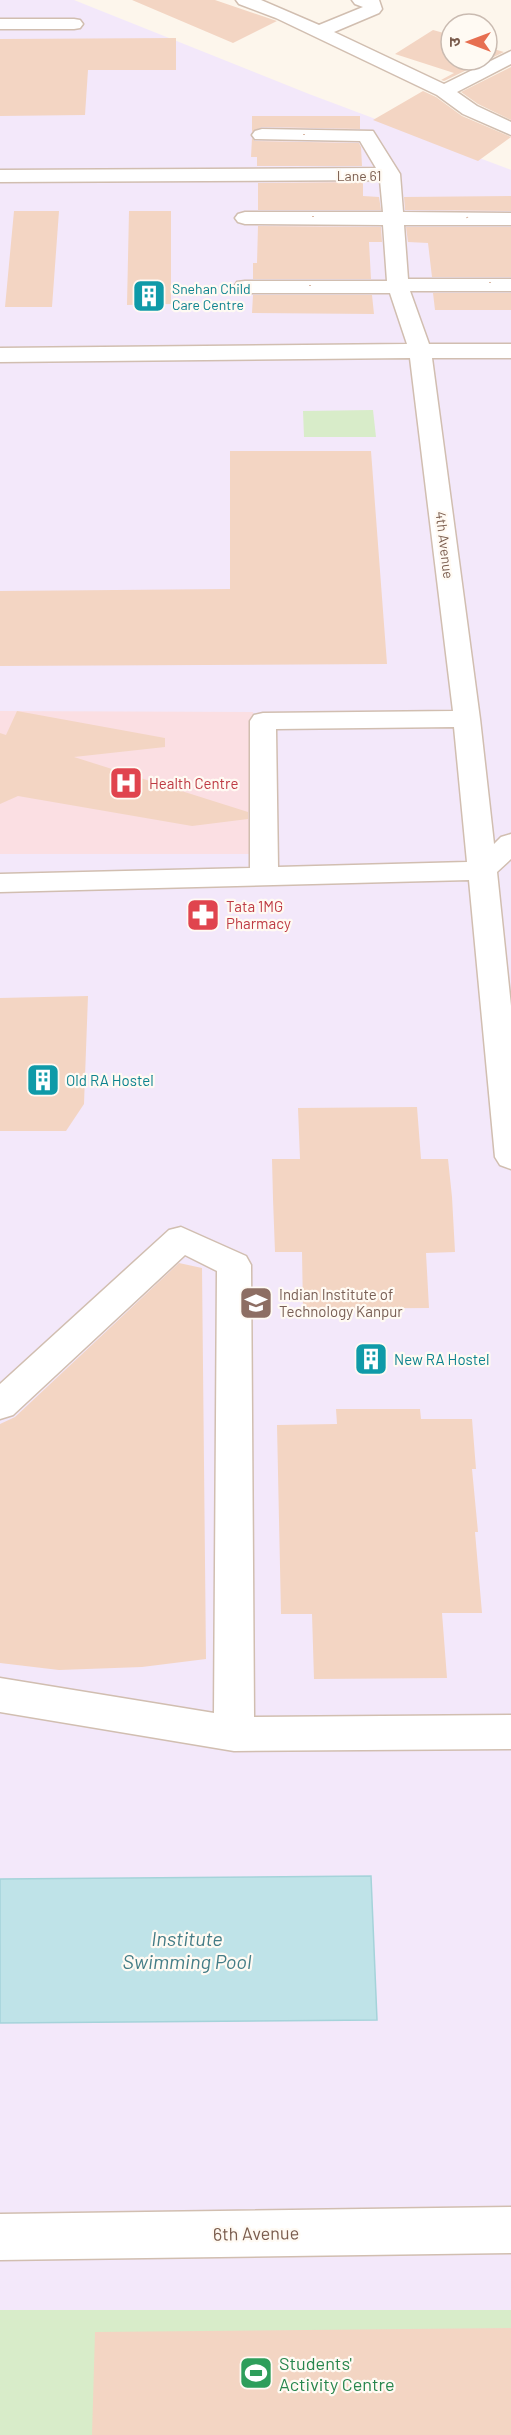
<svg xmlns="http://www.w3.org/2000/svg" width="511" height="2435" viewBox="0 0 511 2435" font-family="Barlow,'Noto Sans Devanagari',sans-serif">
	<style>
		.education { fill: #f3e8fa }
		.medical { fill: #fbdfe3 }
		.green { fill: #d8ecc9 }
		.water { fill: #bfe3e8; stroke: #a5d3da; stroke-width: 1.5 }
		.building { fill: #f3d5c3 }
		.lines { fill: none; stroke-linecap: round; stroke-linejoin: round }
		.minor-casing { stroke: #d1beb0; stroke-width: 3 }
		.minor { fill: #fff; fill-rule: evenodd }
		.path-bridge { stroke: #d9b8a5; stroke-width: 2; stroke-dasharray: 1 3; stroke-linecap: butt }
		.labels { text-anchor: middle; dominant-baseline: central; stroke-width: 4.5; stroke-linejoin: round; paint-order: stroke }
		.far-street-label { font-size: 14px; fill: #7a5c4d; stroke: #fffaf3 }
		.far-culture-label { font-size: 14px; fill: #0d838f; stroke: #fffaf3; text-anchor: start }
		.health-label { font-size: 15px; fill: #be3a42; stroke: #fffaf3; text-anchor: start }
		.culture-label { font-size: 15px; fill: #0d838f; stroke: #fffaf3; text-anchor: start }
		.education-label { font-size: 15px; fill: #785e54; stroke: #fffaf3; text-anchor: start }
		.near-street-label { font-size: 18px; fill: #7a5c4d; stroke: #fffaf3 }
		.near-leisure-label { font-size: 18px; fill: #27864d; stroke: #fffaf3; text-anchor: start }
		.near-water-label { font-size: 20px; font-style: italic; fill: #437c86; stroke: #fffaf3 }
	</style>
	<rect width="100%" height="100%" fill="#fdf6ec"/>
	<path class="education" d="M0,0H74L309,94L511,170V2435H0Z"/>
	<path class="medical" d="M0,711L253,712V854H0Z"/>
	<path class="green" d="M373,410L376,437H304L303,411Z
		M0,2310H511V2435H0Z"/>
	<path class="water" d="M371,1876L377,2020L0,2023V1879Z"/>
	<path class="building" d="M132,0H215L277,21L233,43Z
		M433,30L451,35V60H487V47L504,52L444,81L441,80L454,73L395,54Z
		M176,38V70H88L85,115L0,116V39Z
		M511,67V120L478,104L461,92Z
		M423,91L436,97L462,116L511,137L478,161L373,120Z
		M252,116H360V129L262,127L252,132Z
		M252,138L255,141L359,143L361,147L362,166H257V157H251Z
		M363,182V196L379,197L381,210H258V183Z
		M511,196V211L405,210L404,197Z
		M14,211H59L52,307H5Z
		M129,211H171V304L127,305Z
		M258,226L381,227L382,242H369L371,279H253V263H257Z
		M406,227H511V277H432L428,243L408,242Z
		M433,293H511V310H435Z
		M253,295H372L374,314L252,313Z
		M230,451H371L387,664L0,666V591L230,589Z
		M17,711L165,738V747L74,757L248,812V819L192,826L18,796L0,804V733L6,735Z
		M88,996L84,1104L66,1131H0V998Z
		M417,1107L421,1159H448L452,1197L455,1252L426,1253L429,1308L303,1309L302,1252H275L273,1199L272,1159H300L298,1108Z
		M179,1263L202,1268L206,1659L142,1667L59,1670L0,1663V1424L15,1417Z
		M336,1409H420L421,1419H472L476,1469H472L478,1532H475L482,1613H442L447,1678L314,1679L312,1614H281L277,1425L337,1424Z
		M511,2328V2435H92L95,2332Z"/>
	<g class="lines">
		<defs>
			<path id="minor" d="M236,0H261L319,25L363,7L355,4L352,0H379L382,9L379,13L334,32L444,84L511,51V64L457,92L477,106L511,122V135L463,114L437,95L276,18L239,4Z
				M0,19H74L80,20L83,24L80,28L74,29H0Z
				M262,129L373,131L400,174L403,212L511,213V225H404L408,279H511V291H410L429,344H511V358H432L480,719L494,844L501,837L511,834V859L497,872L511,1006V1169L500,1165L495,1157L469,880L0,892V874L250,868V721L254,715L263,713L453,711L410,358L0,362V348L407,344L390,293H245L237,292L234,287L237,282L245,281H387L383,225L245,224L238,222L235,218L238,214L245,212H383L380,180L0,182V170L376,168L360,141L255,139L252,135L255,131ZM454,727L467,862L278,867L276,729Z
				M181,1227L246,1256L251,1265L254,1717L511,1715V1749L234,1751L0,1712V1678L214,1713L217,1271L185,1255L13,1415L0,1419V1384L169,1230Z
				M511,2207V2253L0,2260V2214Z"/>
		</defs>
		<use href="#minor" class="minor-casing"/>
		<use href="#minor" class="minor"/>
		<path class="path-bridge" d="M304,134V137
			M313,216V220
			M467,217L468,220
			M490,282V286
			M310,285V289"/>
	</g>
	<defs>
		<symbol id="building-square" viewBox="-11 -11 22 22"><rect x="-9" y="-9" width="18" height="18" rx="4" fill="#0f9aa8" stroke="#fffaf3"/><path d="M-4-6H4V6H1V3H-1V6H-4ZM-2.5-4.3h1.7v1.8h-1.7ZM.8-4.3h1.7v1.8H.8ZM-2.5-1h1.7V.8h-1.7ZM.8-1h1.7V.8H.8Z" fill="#fff"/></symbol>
		<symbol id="hospital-square" viewBox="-11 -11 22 22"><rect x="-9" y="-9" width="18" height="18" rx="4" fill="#e0444e" stroke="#fffaf3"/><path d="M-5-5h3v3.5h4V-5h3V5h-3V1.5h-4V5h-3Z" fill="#fff"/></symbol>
		<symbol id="pharmacy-square" viewBox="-11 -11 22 22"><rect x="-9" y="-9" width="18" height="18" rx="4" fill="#e0444e" stroke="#fffaf3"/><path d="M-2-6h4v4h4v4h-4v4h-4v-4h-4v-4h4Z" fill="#fff"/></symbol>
		<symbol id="university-square" viewBox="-11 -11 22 22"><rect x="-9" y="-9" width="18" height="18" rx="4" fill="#8d6e63" stroke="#fffaf3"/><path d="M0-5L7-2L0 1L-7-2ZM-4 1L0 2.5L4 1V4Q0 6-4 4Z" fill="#fff"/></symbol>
		<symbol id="stadium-square" viewBox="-11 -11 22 22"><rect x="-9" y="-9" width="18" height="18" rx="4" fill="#2e9e5b" stroke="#fffaf3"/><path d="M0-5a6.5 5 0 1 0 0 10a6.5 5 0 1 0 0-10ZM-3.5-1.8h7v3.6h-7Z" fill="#fff"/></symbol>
	</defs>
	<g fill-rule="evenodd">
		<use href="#building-square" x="130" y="277" width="38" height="38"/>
		<use href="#hospital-square" x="107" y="764" width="38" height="38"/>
		<use href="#pharmacy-square" x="184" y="896" width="38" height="38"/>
		<use href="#building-square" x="24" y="1061" width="38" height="38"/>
		<use href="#university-square" x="237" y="1284" width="38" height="38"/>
		<use href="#building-square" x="352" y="1340" width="38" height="38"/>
		<use href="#stadium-square" x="237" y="2354" width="38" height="38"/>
	</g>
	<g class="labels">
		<g class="far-street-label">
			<text x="359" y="175">Lane 61</text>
			<text transform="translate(445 545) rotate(83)">4th Avenue</text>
		</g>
		<g class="far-culture-label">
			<text x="172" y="288">Snehan Child<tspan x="172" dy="16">Care Centre</tspan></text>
		</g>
		<g class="health-label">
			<text x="149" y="783">Health Centre</text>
			<text x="226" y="906">Tata 1MG<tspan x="226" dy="17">Pharmacy</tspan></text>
		</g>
		<g class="culture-label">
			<text x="66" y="1080">Old RA Hostel</text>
			<text x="394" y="1359">New RA Hostel</text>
		</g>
		<g class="education-label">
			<text x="279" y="1294">Indian Institute of<tspan x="279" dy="17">Technology Kanpur</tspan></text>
		</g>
		<g class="near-street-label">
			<text transform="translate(256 2233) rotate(-1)">6th Avenue</text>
		</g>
		<g class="near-leisure-label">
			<text x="279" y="2363">Students'<tspan x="279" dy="21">Activity Centre</tspan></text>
		</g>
		<g class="near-water-label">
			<text x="187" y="1938">Institute<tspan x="187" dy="23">Swimming Pool</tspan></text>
		</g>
	</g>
	<g transform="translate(469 42) rotate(270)"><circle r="28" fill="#fffaf3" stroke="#cabbb1" stroke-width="1.5"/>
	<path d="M0-4.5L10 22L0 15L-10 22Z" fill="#e76f51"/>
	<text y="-9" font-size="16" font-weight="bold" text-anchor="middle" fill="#7a5c4d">उ</text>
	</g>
</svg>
